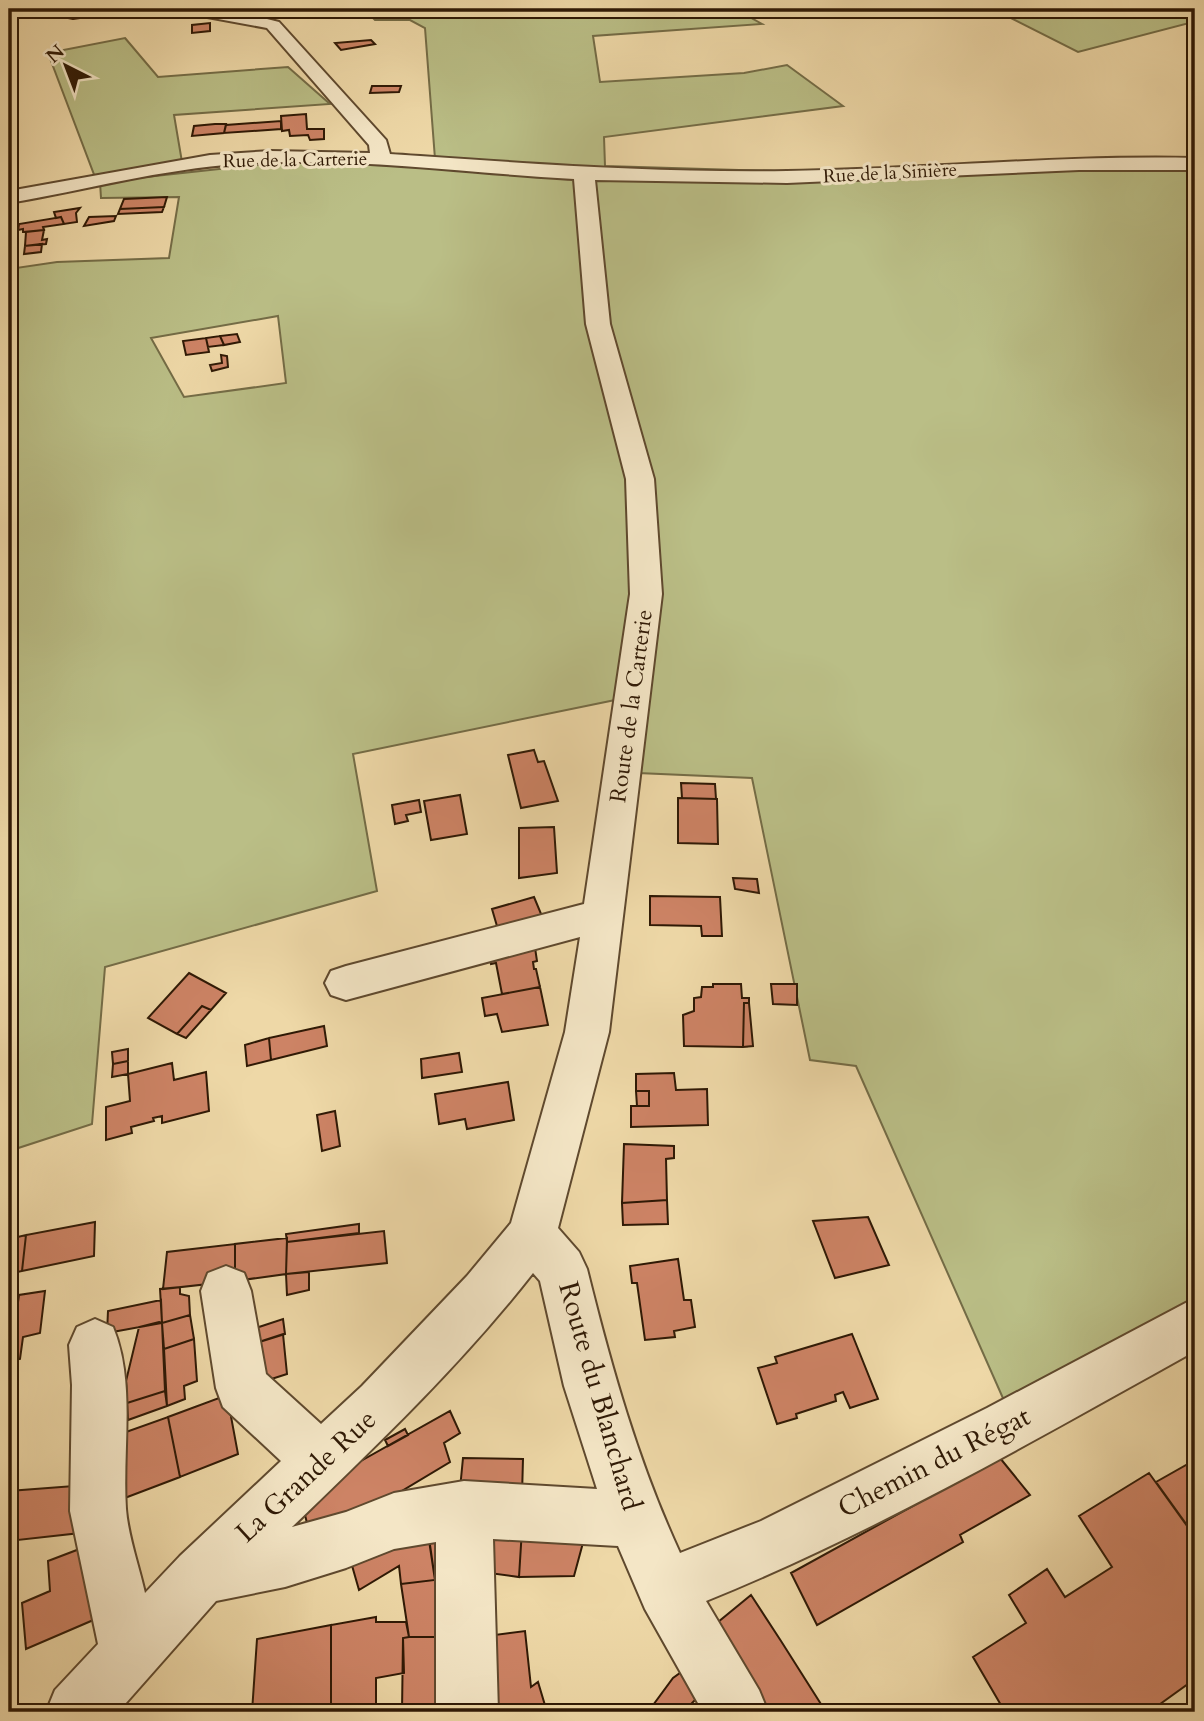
<svg xmlns="http://www.w3.org/2000/svg" width="1204" height="1721" viewBox="0 0 1204 1721" font-family="Cardo,serif">
	<style>
		.green { fill: #babe86; stroke: #746c46; stroke-width: 2; fill-rule: evenodd }
		.building { fill: #cd8365; stroke: #2f1905; stroke-width: 2 }
		.lines { fill: none; stroke-linecap: round; stroke-linejoin: round }
		.minor-casing { stroke: #5f492e; stroke-width: 4 }
		.minor { fill: #f4e6c6; fill-rule: evenodd }
		.labels { text-anchor: middle; dominant-baseline: central; stroke-width: 6; stroke-linejoin: round; paint-order: stroke }
		.far-street-label { font-size: 19px; fill: #2f1905; stroke: #f4e6c6 }
		.street-label { font-size: 23px; fill: #2f1905; stroke: #f4e6c6 }
		.near-street-label { font-size: 28px; fill: #2f1905; stroke: #f4e6c6 }
	</style>
	<rect width="100%" height="100%" fill="#eed8a7"/>
	<filter id="stains"><feTurbulence type="fractalNoise" baseFrequency=".00286" numOctaves="4"/><feColorMatrix values="0 0 0 0 .2 0 0 0 0 .09 0 0 0 0 .02 0 0 0 .5 -.17"/></filter>
	<radialGradient id="worn" r=".72"><stop offset=".6" stop-color="#630" stop-opacity="0"/><stop offset="1" stop-color="#630" stop-opacity=".3"/></radialGradient>
	<path class="green" d="M364,9H735L762,24L593,36L600,82L744,73L787,65L843,106L604,137L605,166L810,172L1081,159L1195,158V1305L1006,1405L856,1066L810,1060L752,778L638,773L625,698L353,754L377,891L105,967L92,1124L9,1151V269L57,262L169,258L179,197L101,198L100,182L275,163L280,154L435,159L425,28L410,20H375ZM278,316L286,383L184,397L151,338Z
		M993,9H1195V26L1189,23L1078,52Z
		M125,38L158,77L288,67L330,104L174,115L182,162L95,177L48,53Z"/>
	<path class="building" d="M80,9H94L95,16L73,19L63,17L79,12Z
		M210,23V31L192,33V25Z
		M371,40L375,44L341,50L335,43Z
		M372,86H401L399,92L370,93Z
		M306,114L307,129H324V139L310,140L308,135L290,136L289,130L282,131L281,116Z
		M281,121V129L224,133L226,125Z
		M215,124H226L224,133L192,136L194,126Z
		M167,197L164,207L120,209L124,199Z
		M164,207L162,212L118,214L120,209Z
		M80,208L76,213L77,222L64,224L61,217L56,218L54,212Z
		M116,216L114,221L84,226L89,217Z
		M61,217L64,224L43,227L44,230L23,232V229L18,230L19,224Z
		M44,230L42,240L47,239L46,244L25,246L26,232Z
		M42,244L41,252L24,254L25,246Z
		M237,334L240,342L224,345L220,336Z
		M220,336L224,345L208,347L206,338Z
		M206,338L209,352L186,355L183,341Z
		M221,355L227,356L228,367L212,371L210,365L222,363Z
		M534,750L538,762L544,761L558,801L521,808L508,755Z
		M681,783L715,784L716,799L682,798Z
		M460,795L467,834L431,840L424,801Z
		M678,798L717,799L718,844L678,843Z
		M419,800L421,812L406,815L408,821L395,824L392,805Z
		M554,827L557,873L519,878V828Z
		M733,878L757,879L759,893L735,889Z
		M650,896L720,897L722,936H702L701,926L650,925Z
		M534,897L544,921L499,933L492,909Z
		M534,941L537,961L533,962L534,969H536L540,987L502,994L496,963L491,964L489,953Z
		M189,973L226,993L211,1010L202,1006L177,1034L148,1018Z
		M713,984H741L742,998H749V1003H744L743,1047L684,1046L683,1015L694,1011V998L701,997L702,987H713Z
		M771,984H797V1005L773,1004Z
		M540,987L548,1025L502,1032L497,1014L485,1016L482,998Z
		M744,1003H749L753,1046L743,1047Z
		M202,1006L211,1010L186,1038L177,1034Z
		M324,1026L327,1046L271,1060L269,1038Z
		M269,1038L271,1060L247,1066L245,1045Z
		M128,1049V1061L113,1064L112,1052Z
		M459,1053L462,1072L422,1078L421,1059Z
		M128,1061V1074L112,1077L113,1064Z
		M172,1063L174,1080L206,1072L209,1111L162,1123V1116L153,1118L154,1121L131,1127L132,1133L106,1140V1107L130,1101L128,1074Z
		M674,1073L676,1090L707,1089L708,1125L631,1127V1106H649V1091H636V1074Z
		M508,1082L514,1120L467,1129L465,1119L439,1124L435,1094Z
		M636,1091H649V1106H637Z
		M335,1111L340,1146L322,1151L317,1115Z
		M624,1144L674,1146V1158L666,1159L667,1200L622,1203Z
		M667,1200L668,1224L623,1225L622,1203Z
		M868,1217L889,1265L835,1278L813,1221Z
		M95,1222L94,1256L22,1271L26,1235Z
		M359,1224V1233L287,1242L286,1234Z
		M384,1231L387,1263L286,1274L287,1242Z
		M26,1235L22,1271L9,1274V1239Z
		M287,1238L286,1274L235,1281V1244Z
		M235,1244V1281L163,1289L167,1252Z
		M678,1259L684,1300H691L695,1327L674,1331L675,1337L645,1340L637,1283H632L630,1266Z
		M309,1272V1290L287,1295L286,1274Z
		M180,1287V1294L189,1296L190,1315L162,1323L160,1289Z
		M45,1291L40,1333L23,1337L20,1359L9,1361V1303L18,1302L19,1295Z
		M161,1300L162,1323L107,1333L108,1311Z
		M190,1315L194,1339L164,1349L162,1323Z
		M283,1319L285,1334L250,1345L247,1331Z
		M159,1322L162,1323L165,1391L127,1403L126,1381L139,1327Z
		M283,1334L287,1374L256,1384L250,1345Z
		M852,1334L878,1399L850,1408L843,1392L835,1395L836,1401L796,1414L797,1418L777,1424L758,1368L777,1363L775,1357Z
		M194,1339L197,1381L184,1386L185,1399L167,1406L164,1349Z
		M165,1391L167,1406L128,1420L127,1403Z
		M227,1395L238,1454L180,1477L168,1417Z
		M450,1411L460,1433L444,1443L450,1462L345,1525L311,1539L302,1503L327,1480Z
		M168,1417L180,1477L109,1504L112,1437Z
		M405,1429L408,1435L388,1446L385,1440Z
		M463,1458L523,1459L522,1495L460,1489Z
		M1000,1458L1030,1495L960,1535L963,1542L817,1625L791,1573Z
		M1195,1460V1524L1189,1528L1156,1482Z
		M1149,1473L1195,1537V1696L1188,1684L1149,1712H1005L973,1657L1026,1623L1009,1595L1047,1569L1065,1597L1112,1567L1079,1516Z
		M87,1485L89,1532L9,1541V1491Z
		M480,1526L522,1529L519,1577L474,1571Z
		M427,1527L435,1580L401,1584L399,1566L359,1590L349,1555Z
		M522,1529L584,1539L574,1576L519,1577Z
		M436,1537V1545L446,1544L448,1637H409L401,1584L435,1580L429,1538Z
		M90,1545L98,1618L26,1649L22,1603L50,1591L48,1561Z
		M751,1595L781,1641L826,1712H762L712,1627Z
		M376,1617V1622H406L409,1637L403,1638L404,1673L376,1678V1712H331V1625Z
		M331,1625V1712H294V1706L278,1707L277,1712H252L257,1639Z
		M525,1631L531,1687L538,1682L547,1712H483L479,1637Z
		M409,1637H448L446,1712H402L403,1638Z
		M687,1668L703,1692L690,1705L695,1712H648L673,1678Z"/>
	<g class="lines">
		<defs>
			<path id="minor" d="M183,9H216L248,15L243,9H260L267,19L279,22L386,140L390,154C522,163 654,173 787,171C923,169 1059,155 1195,158V170H1079L787,183L595,180L610,324L654,479L662,594L609,1032L558,1228L579,1252L587,1269C611,1366 638,1462 680,1553L761,1521L987,1408L1195,1298V1351C1035,1440 876,1532 706,1601L759,1690L768,1712H703L645,1609L618,1546L493,1539L498,1712H436V1542L394,1549L346,1568L285,1587L216,1601L118,1712H46L55,1690L98,1644L70,1511L72,1385L69,1345L77,1327L95,1319L113,1327C136,1382 122,1450 126,1509C128,1536 139,1566 145,1593L180,1556L281,1461L223,1407L216,1388L201,1291L208,1273L226,1266L244,1273L251,1291L266,1374L321,1424L362,1386L467,1276L511,1223L565,1032L580,937L346,1000L331,995L325,983L331,971L346,966L584,904L630,594L626,479L586,324L574,179C463,173 351,156 240,164C161,169 86,190 9,203V191L210,155L271,151L370,153L369,145L267,28L191,14ZM533,1273L540,1281L564,1386L597,1489L464,1481L394,1493L346,1512L292,1527C376,1446 461,1365 533,1273Z"/>
		</defs>
		<use href="#minor" class="minor-casing"/>
		<use href="#minor" class="minor"/>
	</g>
	<g class="labels">
		<g class="far-street-label">
			<text transform="translate(295 160) rotate(-1)">Rue de la Carterie</text>
			<text transform="translate(890 173) rotate(-3)">Rue de la Sinière</text>
		</g>
		<g class="street-label">
			<text transform="translate(631 706) rotate(-82)">Route de la Carterie</text>
		</g>
		<g class="near-street-label">
			<text transform="translate(600 1396) rotate(74)">Route du Blanchard</text>
			<text transform="translate(934 1462) rotate(-27)">Chemin du Régat</text>
			<text transform="translate(306 1476) rotate(-43)">La Grande Rue</text>
		</g>
	</g>
	<rect width="1204" height="1721" fill="none" stroke="#eed8a7" stroke-width="35"/>
	<rect x="10" y="10" width="1183" height="1700" fill="none" stroke="#2f1905" stroke-width="3.5"/>
	<rect x="18" y="18" width="1169" height="1686" fill="none" stroke="#2f1905" stroke-width="2"/>
	<g transform="translate(66 66) rotate(318)" stroke="#f4e6c6" stroke-width="5" paint-order="stroke">
	<path d="M0-5L12 26L0 18L-12 26Z" fill="#2f1905"/>
	<text y="-10" font-size="19" font-weight="bold" text-anchor="middle" fill="#2f1905">N</text>
	</g>
	<rect width="100%" height="100%" filter="url(#stains)"/>
	<rect width="100%" height="100%" fill="url(#worn)"/>
</svg>
